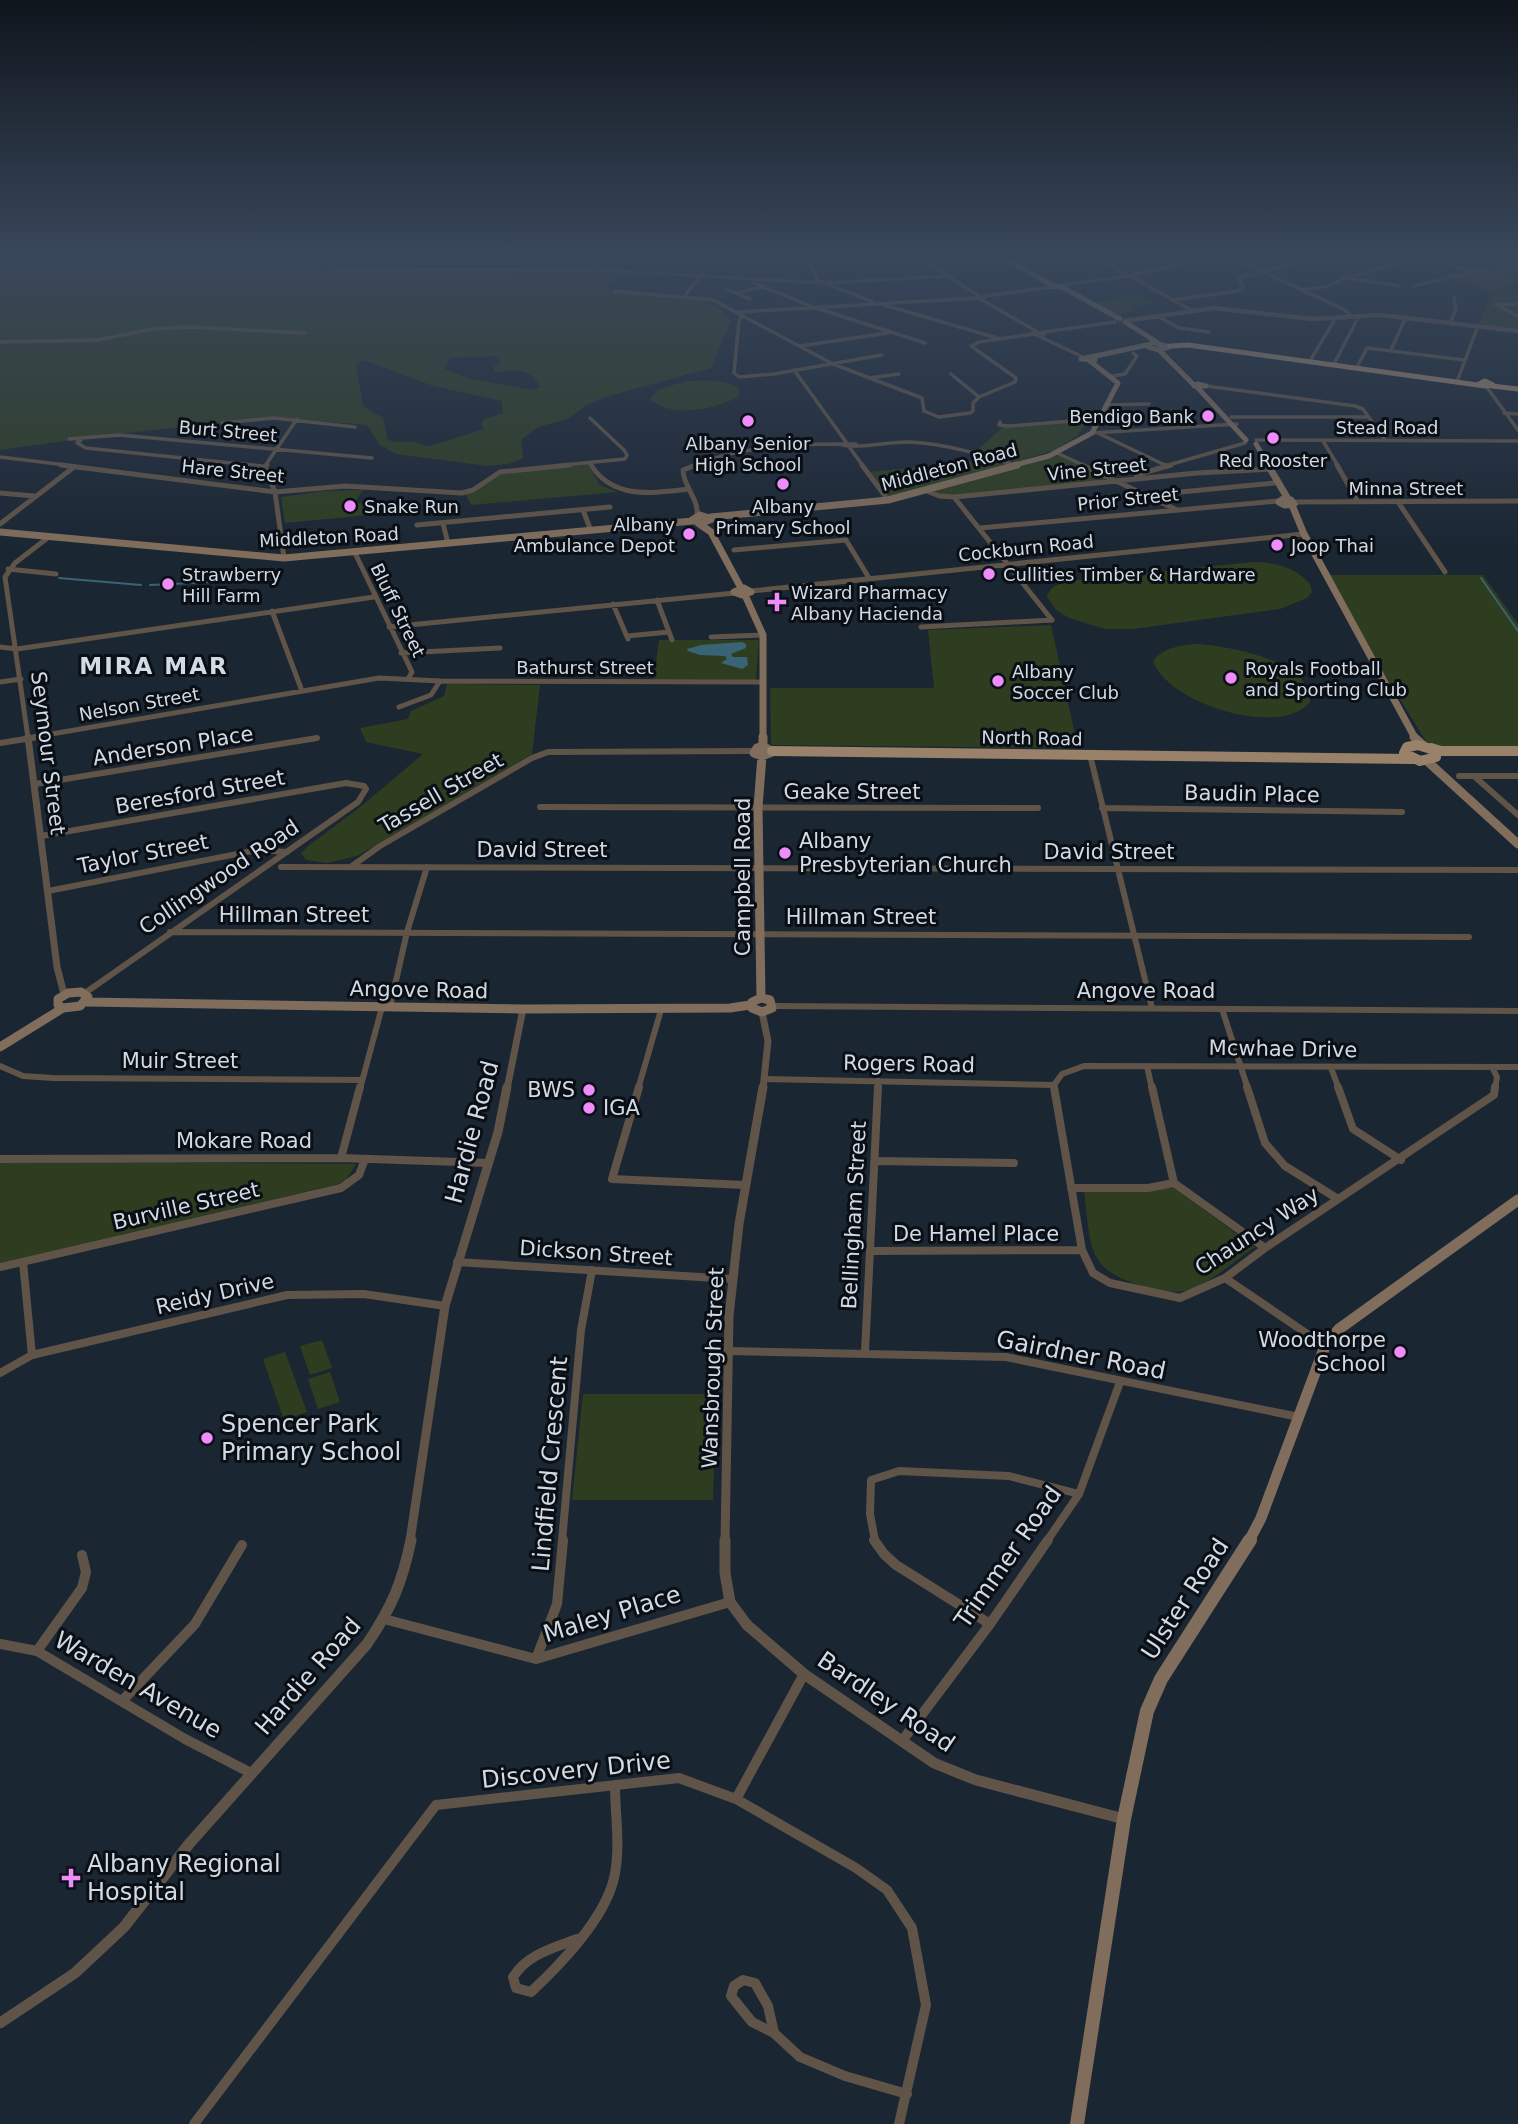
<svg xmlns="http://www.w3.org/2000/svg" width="1518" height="2124" viewBox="0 0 1518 2124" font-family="'DejaVu Sans',sans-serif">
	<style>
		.green { fill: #2e3d20; fill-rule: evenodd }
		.water { fill: #386473 }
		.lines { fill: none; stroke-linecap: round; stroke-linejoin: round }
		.stream { stroke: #386473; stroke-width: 2 }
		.minor-far4 { stroke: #605448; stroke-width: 3.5 }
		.minor-far3 { stroke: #605448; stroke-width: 5 }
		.minor-far2 { stroke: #605448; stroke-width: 6 }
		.minor-far1 { stroke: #605448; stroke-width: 8 }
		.minor { stroke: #605448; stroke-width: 10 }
		.tertiary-far4 { stroke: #605448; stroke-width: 4.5 }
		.tertiary-far3 { stroke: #605448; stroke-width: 5 }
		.tertiary-far2 { stroke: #605448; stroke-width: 7 }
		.tertiary-far1 { stroke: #605448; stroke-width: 9 }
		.tertiary { stroke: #605448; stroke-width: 11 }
		.secondary-far4 { stroke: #816d5b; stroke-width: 5 }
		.secondary-far3 { stroke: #816d5b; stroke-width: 7 }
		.secondary-far2 { stroke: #816d5b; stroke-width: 9 }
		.secondary-far1 { stroke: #816d5b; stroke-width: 11 }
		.secondary { stroke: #816d5b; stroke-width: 14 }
		.primary { stroke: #9a8169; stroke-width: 10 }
		.trunk { stroke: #a68a70; stroke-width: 5 }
		.poi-dot { fill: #ed8cfa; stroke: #0a0f15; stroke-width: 2.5 }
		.labels { text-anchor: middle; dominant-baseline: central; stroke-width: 6; stroke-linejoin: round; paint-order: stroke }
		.far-poi-label { font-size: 18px; fill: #d2dae3; stroke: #0a0f15; text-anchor: start }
		.far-street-label { font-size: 18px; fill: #d2dae3; stroke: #0a0f15 }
		.street-label { font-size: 21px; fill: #d2dae3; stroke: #0a0f15 }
		.poi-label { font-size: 21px; fill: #d2dae3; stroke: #0a0f15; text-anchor: start }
		.far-district-label { font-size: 23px; font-weight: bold; letter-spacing: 2px; fill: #d2dae3; stroke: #0a0f15 }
		.near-street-label { font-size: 24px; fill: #d2dae3; stroke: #0a0f15 }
		.near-poi-label { font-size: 24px; fill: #d2dae3; stroke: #0a0f15; text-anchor: start }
	</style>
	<rect width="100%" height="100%" fill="#1b2633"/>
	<path class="green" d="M0,255H323L318,261L321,271L618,273L605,288C639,301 692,291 720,309C724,312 728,317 731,321L711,368L602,398L585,406L568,419L538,427L521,440L523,458L508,464L487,466L396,454L380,445L367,425L273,417L99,436L0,450ZM493,356L499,358L500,363L493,367L495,372C517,370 529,367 540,387L532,390L467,378L445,369L449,359C460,355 480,358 493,356ZM364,360L433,386L502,401L503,413L484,419L481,424L484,429L430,446C421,446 421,442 413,442C404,441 397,443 388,440L383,418L363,406L356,364Z
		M1514,257H1518V274L1506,276L1518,281L1503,286L1518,296V331L1478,326L1492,294L1500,293L1460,282L1457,277L1494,267Z
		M1139,295L1153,303L1129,306L1136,311L1116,315L1095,302Z
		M687,381C703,381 729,377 740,391L738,397C715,409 672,419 650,399L659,389Z
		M1087,421L1078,435L1056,450L1015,462L976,451L1004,426Z
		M1054,455H1060L1109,480L956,496L941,495L929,489L893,498L888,496L870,472L993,459L1018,467Z
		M587,464L600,485L617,492L471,505L466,495L498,475Z
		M363,490L354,503H416L421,510L285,523L281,497L324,491Z
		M1253,562C1275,562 1295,567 1310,584L1312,592L1307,598L1280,609L1133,629H1105L1069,618L1056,610L1047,597C1051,583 1063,583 1076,580Z
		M1323,575H1483L1518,624V750L1429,746Z
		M1051,625L1078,748L771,745L770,688H934L928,630Z
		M659,640H759L756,680L654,679Z
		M1197,644C1227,646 1313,660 1310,702C1280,739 1167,703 1153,661C1164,647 1179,646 1197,644Z
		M447,684L540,685L532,754L357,856L327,863L306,860L301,853L308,846L359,808L423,754L366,742L360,728L408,719L411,711L444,696Z
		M0,1161L356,1164L346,1180L338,1184L0,1263Z
		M1174,1188L1255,1247C1236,1260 1217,1277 1196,1287C1181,1294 1165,1292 1149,1288C1085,1270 1092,1251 1084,1192Z
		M322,1340L332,1368L310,1375L300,1346Z
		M285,1352L307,1412L284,1420L263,1359Z
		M330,1372L340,1402L318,1409L308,1379Z
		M583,1394H716L713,1500H572Z"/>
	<path class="water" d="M742,642L746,644V648L731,654L733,657H747L748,665L742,669L721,663L727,659L725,656L700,655L688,651L687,649L701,645Z"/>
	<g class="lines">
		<path class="stream" d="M59,578L141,585
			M1481,578L1518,631
			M150,585L235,581"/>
		<path class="minor-far4" d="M670,255L811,263L916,258
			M806,255L818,280L873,302
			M1092,255L1193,311
			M1227,255L1343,309L1353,317
			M1428,257L1470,271
			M924,258L959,255
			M921,259L979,296
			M1099,259L1115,255
			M591,268L604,258L603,255
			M327,269L596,270L825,283L947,276
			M327,269L337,255
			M1348,278L1399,286
			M754,283L813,307L925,343
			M1062,285L1128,276L1224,255
			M1414,286L1484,269
			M726,289L750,299
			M1302,290L1329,286L1344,278L1434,255
			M615,291L713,300L833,364L922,398L924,411L939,417L970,413L973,411V403L979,397L1015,382L1016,378L971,346L979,342L1033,334
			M736,293L762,287
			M685,296L700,276
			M984,296L1053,287
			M983,298L985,297H977L1036,331
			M1173,300L1238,291L1243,287L1239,278L1330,255
			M1518,304L1496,305L1518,316
			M884,305L997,338
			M739,312L977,298
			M743,314L739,321L734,373L739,377L774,374L882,355
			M1157,316L1179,328L1209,332
			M1450,323L1456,309L1454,298
			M1044,332L1115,322
			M1042,336L1045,333H1032L1083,357
			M0,342L97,340L153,329L191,327L305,333
			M800,346L888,333
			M1391,350L1406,317
			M1311,359L1334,321L1332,319
			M1335,362L1359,316
			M1358,365L1367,348L1464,360
			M794,370L846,442
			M951,374L979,397
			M1112,376L1125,374L1137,356L1133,353
			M869,378L899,374
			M1458,379L1478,326
			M1206,386L1355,406L1363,409L1385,440
			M1486,386L1518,430
			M1106,405L1149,404
			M1504,413L1518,414
			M1231,417H1368
			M1000,422L999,425L1009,426L1097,419
			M222,423L274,418L355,427
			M1092,433L1237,424
			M1100,434L1167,466
			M69,439L119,435L372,458
			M81,440L77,443L86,448L260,466
			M1256,440L1518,441
			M1323,441L1338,466
			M856,444H840C856,450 890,441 910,442C947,444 983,455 1018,466
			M850,448L863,466
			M1057,453L1085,466
			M0,457L74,466
			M590,463L592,466
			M265,466L297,419
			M553,466L625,459L627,455L624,450L590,418
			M691,466C738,447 789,444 840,444
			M1165,466L1245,443"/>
		<path class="minor-far3" d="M61,465L275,492L345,486L462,493L473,490L500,472L570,465
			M243,465L265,467
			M267,465L265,467L275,492L284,558
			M591,465C613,500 653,493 689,489
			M696,465L683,470C683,486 699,499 697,515
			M862,465L888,500
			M1014,465L1018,466
			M1082,465L1175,509
			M1164,465L1167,466
			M1337,465L1358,502
			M1136,475L1171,465
			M927,491L939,496L954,497L1197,473L1272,469
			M0,493L34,496
			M1149,495L1274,483
			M954,497L1052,620
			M1294,502L1518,501
			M1398,502L1445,572
			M583,510L591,531
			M443,523L448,544
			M0,524L74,467
			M417,525L610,507
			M980,528L1278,501
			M734,550L846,540L869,578
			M355,553L412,672L408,679
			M8,569L56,574
			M751,591L1303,534
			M657,600L672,640
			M613,604L628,639
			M272,611L302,691
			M389,627L735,593
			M921,627L1052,620
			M627,636L669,632
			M711,637L763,635
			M0,647L17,649L374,597
			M401,653L500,648
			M0,682L21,679
			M399,707L431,695L440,681
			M28,738L379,678L440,681L761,682"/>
		<path class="minor-far2" d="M0,743L38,737
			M1090,755L1152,1008
			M1459,776H1518
			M1475,777L1518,815
			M35,784L317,738
			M540,807L1038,808
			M1102,808L1402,812
			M41,836L346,783L364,786L366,789L358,802L85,993
			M352,866L380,846L532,758L548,752L753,751
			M281,867L1518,870
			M48,891L257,850L287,852
			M170,932L1469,937
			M773,1006L1518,1011
			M390,1007L407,932L427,867
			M1222,1009L1248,1089
			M0,1066L23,1076L53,1078L362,1080
			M1147,1066L1152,1089
			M1492,1067L1497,1077L1495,1089
			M1331,1068L1339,1089
			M764,1079L1054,1085
			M1054,1085L1055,1089
			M1054,1085L1062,1074L1084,1066L1518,1067
			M360,1089L382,1007
			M638,1089L661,1010
			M878,1089V1081"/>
		<path class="minor-far1" d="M639,1087L612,1179L745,1185
			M1054,1087L1082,1250L1093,1273L1110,1283L1180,1298L1225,1278L1265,1248L1494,1095L1495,1087
			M1152,1087L1174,1183L1265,1248
			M1247,1087L1265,1143L1285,1166L1338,1199
			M1338,1087L1353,1129L1401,1160
			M341,1158L360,1087
			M0,1159L341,1158L488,1163
			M875,1161L1014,1163
			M1071,1188H1148L1174,1183
			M870,1251L1082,1250
			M23,1262L32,1355
			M457,1262L732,1279
			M0,1267L341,1188L359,1175L365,1159
			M1225,1278L1325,1346
			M727,1351L1006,1357L1299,1417
			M865,1352L878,1087
			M0,1373L32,1355L287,1295L364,1294L445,1306
			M562,1541L581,1330L592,1270
			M875,1541L870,1514L871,1480L899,1471L1009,1476L1079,1494
			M1047,1541L1079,1494L1120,1382"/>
		<path class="minor" d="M874,1540L884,1554L896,1565L990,1624
			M384,1619L536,1659L730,1602
			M0,1644L37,1651L185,1739L251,1773
			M37,1651L82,1588L86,1572L82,1555
			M536,1659L557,1604L563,1540
			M123,1700L195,1624L242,1545
			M902,1741L990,1624L1048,1540
			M736,1799L804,1674
			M577,1939C553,1948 528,1954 513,1977L516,1988L531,1992C560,1965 605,1918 614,1878C621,1848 615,1815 615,1785
			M743,1980L755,1983L768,2006L774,2033L752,2022L731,1996L734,1986Z
			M774,2033L800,2057L845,2076L907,2094
			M194,2124L436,1805L679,1778L736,1799L856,1868L887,1890L912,1928L926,2005L899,2124"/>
		<path class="tertiary-far4" d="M1125,321L1214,308L1313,319L1380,315L1518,331"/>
		<path class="tertiary-far3" d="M28,738L5,577L15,563L50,536"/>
		<path class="tertiary-far2" d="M28,737L57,967L64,994
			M762,1012L768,1041L763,1089
			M507,1089L523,1009"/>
		<path class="tertiary-far1" d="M410,1541L445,1306L498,1132L507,1087
			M725,1541L729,1316L739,1224L763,1087"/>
		<path class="tertiary" d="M725,1540V1573L730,1602L747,1625L804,1674L934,1763L976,1780L1124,1819
			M0,2023L75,1973L124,1927L189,1844L367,1644C392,1607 402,1583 411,1540"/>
		<path class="secondary-far4" d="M998,255L1052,285
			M1052,286L1062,287L1120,319
			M1125,322L1157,342
			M1152,342L1169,347L1159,350L1148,347Z
			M1159,350L1194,385
			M1095,360L1081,359L1147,345
			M1197,384L1206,386H1194Z
			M1197,387L1246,440
			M1256,444L1269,466
			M1011,466L1049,456L1092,433L1118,383L1090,361"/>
		<path class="secondary-far3" d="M1268,465L1288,499
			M1283,499L1291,500L1294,504L1285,505L1279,502Z
			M1292,505L1304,534L1415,738
			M700,515L712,519L702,523L692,520Z
			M711,517L888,500L1017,465
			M698,523L711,532L741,588
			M0,532L284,558L693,521
			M744,588L751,592L742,595L734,592Z
			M745,595L763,635V738"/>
		<path class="secondary-far2" d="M763,737V746
			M1414,737L1423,745
			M763,746L772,752L762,756L754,753L757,748Z
			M1427,761L1518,844
			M81,992L88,997L80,1006L63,1008L58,1005V999L68,993Z
			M761,998L758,807L762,756
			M761,998L770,1000L772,1008L762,1012L752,1008V1002Z
			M86,1002L523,1009L730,1008L750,1005
			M0,1047L63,1008"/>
		<path class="secondary-far1" d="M1249,1541L1261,1518L1325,1346L1339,1329L1518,1200"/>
		<path class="secondary" d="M1077,2124L1124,1819L1147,1711L1161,1679L1250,1540"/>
		<path class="primary" d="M1418,745L1434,750L1436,757L1420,761L1404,753L1407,747Z
			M1431,748L1441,751H1518
			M772,751L1412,759"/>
		<path class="trunk" d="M1170,346L1188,345L1485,386L1493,385L1485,381L1479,384
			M1492,386L1518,389"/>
	</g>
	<linearGradient id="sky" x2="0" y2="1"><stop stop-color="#0f151c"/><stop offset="0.46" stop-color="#39475b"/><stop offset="1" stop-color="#39475b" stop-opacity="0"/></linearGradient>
	<rect width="1518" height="552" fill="url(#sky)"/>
	<g class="poi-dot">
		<circle cx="1208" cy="416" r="7"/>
		<circle cx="748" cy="421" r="7"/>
		<circle cx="1273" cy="438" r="7"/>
		<circle cx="783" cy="484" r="7"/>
		<circle cx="350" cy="506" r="7"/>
		<circle cx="689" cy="534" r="7"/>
		<circle cx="1277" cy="545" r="7"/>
		<circle cx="989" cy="574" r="7"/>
		<circle cx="168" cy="584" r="7"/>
		<path d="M773.5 591.5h7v7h7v7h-7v7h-7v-7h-7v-7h7z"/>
		<circle cx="1231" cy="678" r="7"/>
		<circle cx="998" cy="681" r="7"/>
		<circle cx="785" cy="853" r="7"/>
		<circle cx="589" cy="1090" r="7"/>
		<circle cx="589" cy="1108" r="7"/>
		<circle cx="1400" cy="1352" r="7"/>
		<circle cx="207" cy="1438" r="7"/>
		<path d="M67.5 1867.5h7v7h7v7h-7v7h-7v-7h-7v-7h7z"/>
	</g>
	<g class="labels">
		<g class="far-poi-label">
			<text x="1194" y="416" text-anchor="end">Bendigo Bank</text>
			<text x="748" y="443" text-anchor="middle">Albany Senior<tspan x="748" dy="21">High School</tspan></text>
			<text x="1273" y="460" text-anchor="middle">Red Rooster</text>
			<text x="364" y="506">Snake Run</text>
			<text x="783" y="506" text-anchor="middle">Albany<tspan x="783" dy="21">Primary School</tspan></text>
			<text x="675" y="524" text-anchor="end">Albany<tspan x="675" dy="21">Ambulance Depot</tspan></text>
			<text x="1291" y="545">Joop Thai</text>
			<text x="182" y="574">Strawberry<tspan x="182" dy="21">Hill Farm</tspan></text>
			<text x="1003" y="574">Cullities Timber &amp; Hardware</text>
			<text x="791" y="592">Wizard Pharmacy<tspan x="791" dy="21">Albany Hacienda</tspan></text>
			<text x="1245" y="668">Royals Football<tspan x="1245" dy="21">and Sporting Club</tspan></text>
			<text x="1012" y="671">Albany<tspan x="1012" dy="21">Soccer Club</tspan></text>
		</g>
		<g class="far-street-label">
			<text x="1387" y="427">Stead Road</text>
			<text transform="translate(228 431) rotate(5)">Burt Street</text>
			<text transform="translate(949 467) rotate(-15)">Middleton Road</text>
			<text transform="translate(1097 469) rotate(-6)">Vine Street</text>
			<text transform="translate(233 471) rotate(6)">Hare Street</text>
			<text x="1406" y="488">Minna Street</text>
			<text transform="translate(1128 499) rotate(-6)">Prior Street</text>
			<text transform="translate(329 537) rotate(-3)">Middleton Road</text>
			<text transform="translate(1026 548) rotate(-6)">Cockburn Road</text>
			<text transform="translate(398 610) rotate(64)">Bluff Street</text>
			<text x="585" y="667">Bathurst Street</text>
			<text transform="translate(139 704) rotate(-10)">Nelson Street</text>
			<text transform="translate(1032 738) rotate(1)">North Road</text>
		</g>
		<g class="street-label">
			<text transform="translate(173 746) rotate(-9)">Anderson Place</text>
			<text transform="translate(48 753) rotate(83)">Seymour Street</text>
			<text transform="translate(200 792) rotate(-10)">Beresford Street</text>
			<text x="852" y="792">Geake Street</text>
			<text transform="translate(441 793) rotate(-30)">Tassell Street</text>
			<text transform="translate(1252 794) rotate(1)">Baudin Place</text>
			<text x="542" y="850">David Street</text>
			<text x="1109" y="852">David Street</text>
			<text transform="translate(143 854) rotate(-11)">Taylor Street</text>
			<text transform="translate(219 877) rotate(-34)">Collingwood Road</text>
			<text transform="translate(743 877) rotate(-90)">Campbell Road</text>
			<text x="294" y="915">Hillman Street</text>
			<text x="861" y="917">Hillman Street</text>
			<text transform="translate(419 990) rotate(1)">Angove Road</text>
			<text x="1146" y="991">Angove Road</text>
			<text transform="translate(1283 1049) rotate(1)">Mcwhae Drive</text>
			<text x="180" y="1061">Muir Street</text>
			<text transform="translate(909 1064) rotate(1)">Rogers Road</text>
			<text x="244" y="1141">Mokare Road</text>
			<text transform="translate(186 1206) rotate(-13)">Burville Street</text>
			<text transform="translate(854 1215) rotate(-87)">Bellingham Street</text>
			<text transform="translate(1257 1231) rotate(-33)">Chauncy Way</text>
			<text x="976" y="1234">De Hamel Place</text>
			<text transform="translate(596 1253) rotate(4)">Dickson Street</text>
			<text transform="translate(215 1294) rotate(-13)">Reidy Drive</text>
			<text transform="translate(713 1368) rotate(-88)">Wansbrough Street</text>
		</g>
		<g class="poi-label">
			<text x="799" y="841">Albany<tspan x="799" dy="24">Presbyterian Church</tspan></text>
			<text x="575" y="1090" text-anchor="end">BWS</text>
			<text x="603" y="1108">IGA</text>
			<text x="1386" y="1340" text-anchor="end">Woodthorpe<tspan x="1386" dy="24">School</tspan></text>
		</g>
		<g class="far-district-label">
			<text x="154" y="666">MIRA MAR</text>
		</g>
		<g class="near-street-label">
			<text transform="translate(472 1132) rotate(-75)">Hardie Road</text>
			<text transform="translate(1081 1355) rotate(11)">Gairdner Road</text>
			<text transform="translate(550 1464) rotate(-85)">Lindfield Crescent</text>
			<text transform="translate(1008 1557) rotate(-55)">Trimmer Road</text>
			<text transform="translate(1185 1599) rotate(-57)">Ulster Road</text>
			<text transform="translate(612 1614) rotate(-17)">Maley Place</text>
			<text transform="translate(308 1676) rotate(-49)">Hardie Road</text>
			<text transform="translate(138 1685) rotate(30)">Warden Avenue</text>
			<text transform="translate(886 1702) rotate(34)">Bardley Road</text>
			<text transform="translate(576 1770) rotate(-6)">Discovery Drive</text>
		</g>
		<g class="near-poi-label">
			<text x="221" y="1424">Spencer Park<tspan x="221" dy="28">Primary School</tspan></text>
			<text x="87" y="1864">Albany Regional<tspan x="87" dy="28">Hospital</tspan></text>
		</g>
	</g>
</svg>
